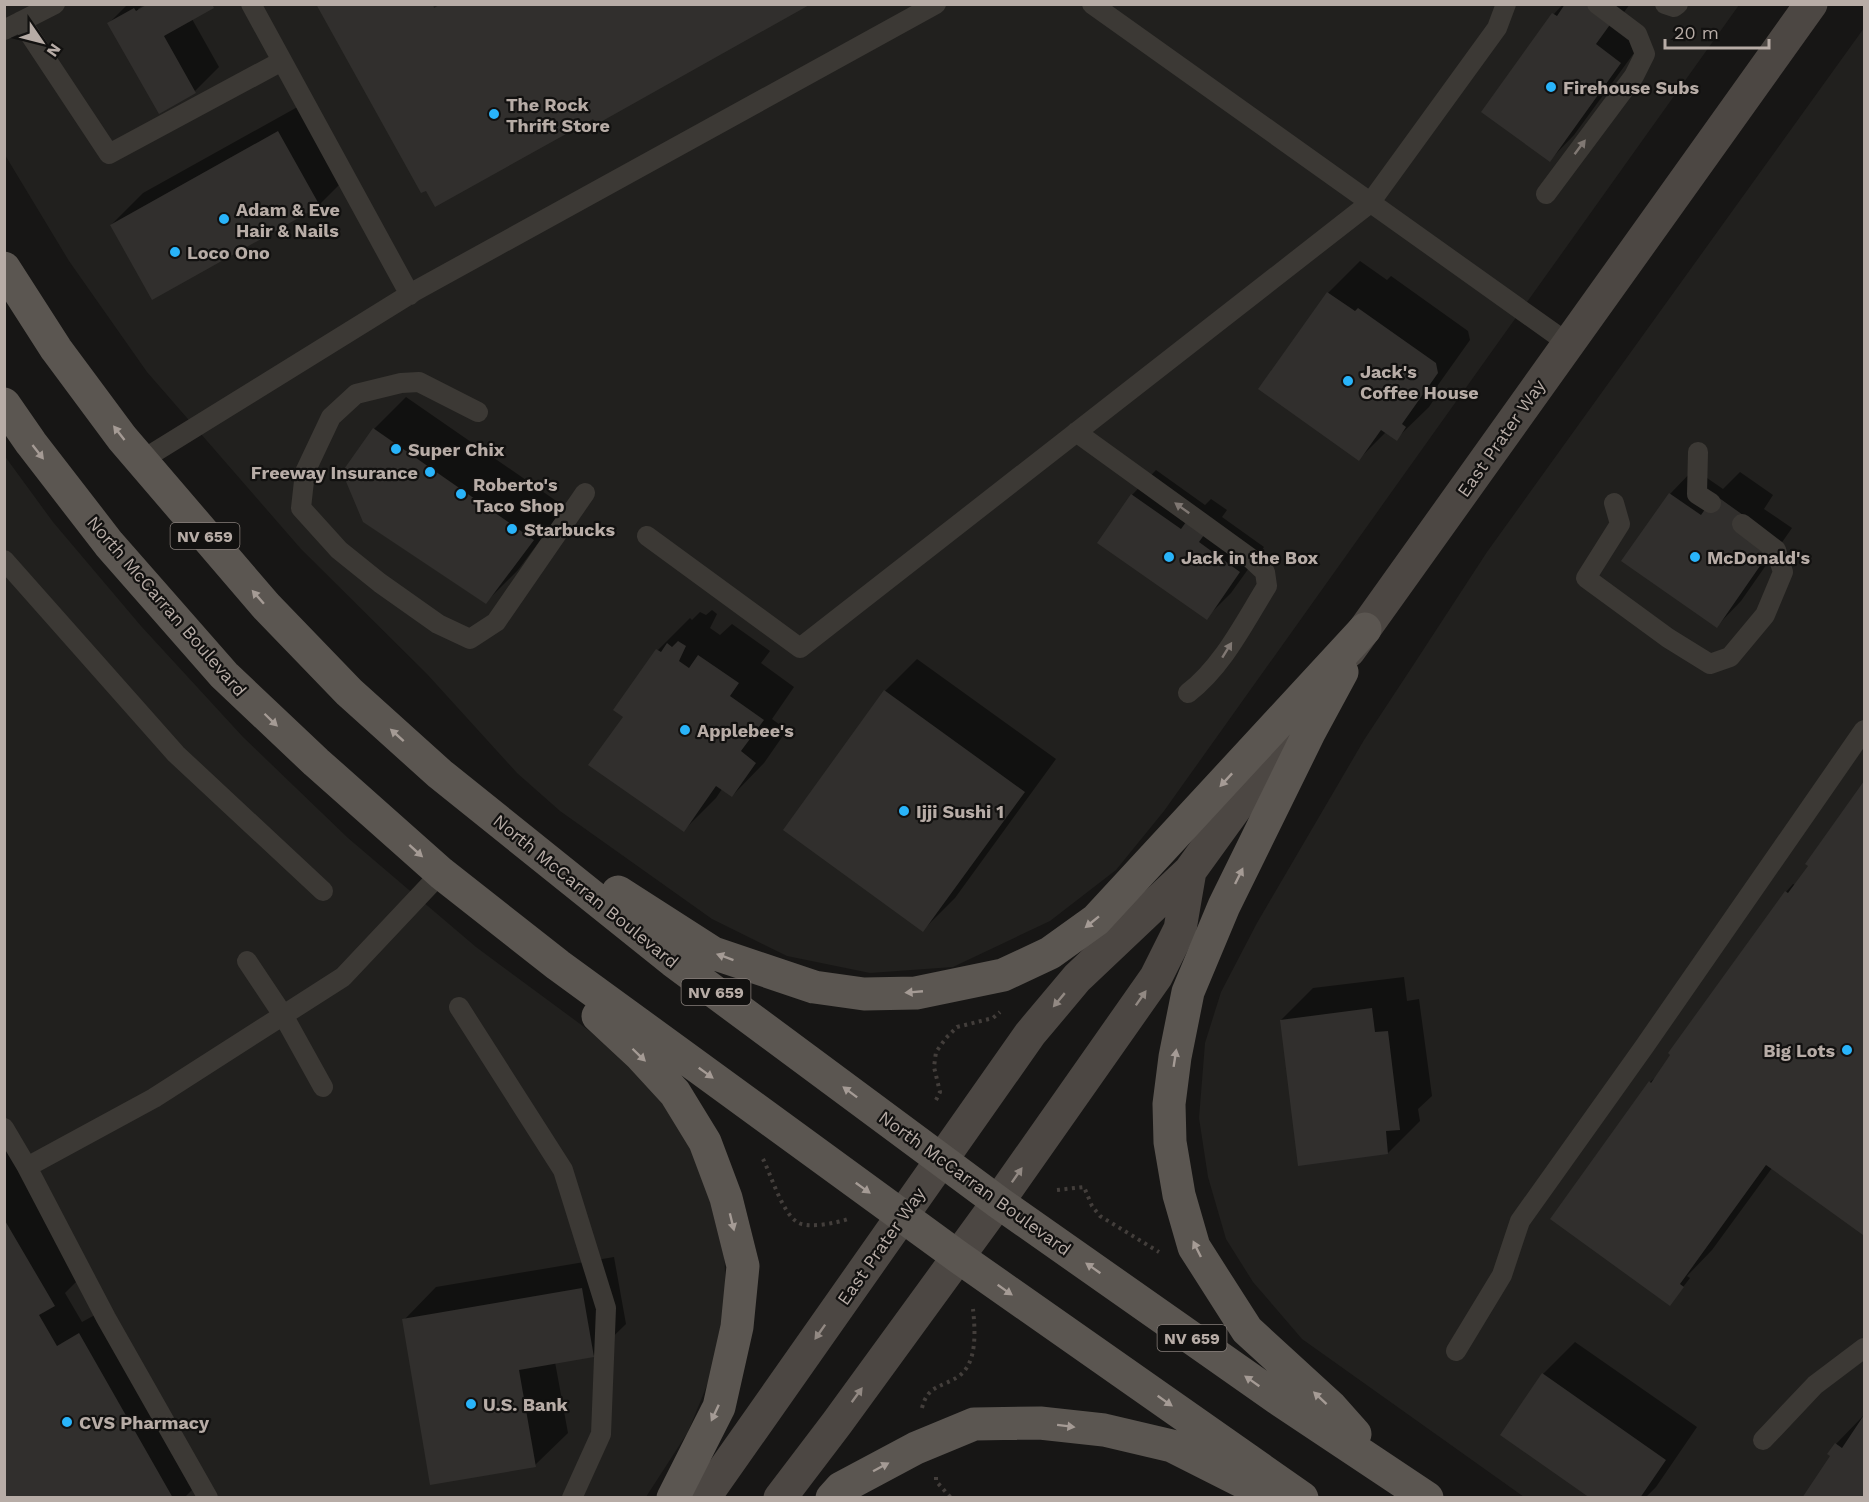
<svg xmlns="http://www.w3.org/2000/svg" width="1869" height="1502" viewBox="0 0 1869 1502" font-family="'Work Sans',sans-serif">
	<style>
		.built { fill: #21201e }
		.shadow { fill: #0007 }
		.building { fill: #312f2d }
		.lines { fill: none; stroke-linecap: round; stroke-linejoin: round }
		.path { stroke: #433e3b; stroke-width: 4; stroke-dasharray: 3 4.5; stroke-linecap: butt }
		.lane { stroke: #3c3935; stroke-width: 20 }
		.secondary { stroke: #4c4743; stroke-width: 33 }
		.primary { stroke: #5b5651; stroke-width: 33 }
		.oneway { fill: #807873 }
		.oneway2 { fill: #a59b95 }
		.oneway3 { fill: #928983 }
		.poi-dot { fill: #29b4fa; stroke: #121110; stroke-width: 2 }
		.labels { text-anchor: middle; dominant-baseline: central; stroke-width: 4.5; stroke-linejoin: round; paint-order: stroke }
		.shield { fill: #121110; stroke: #867e79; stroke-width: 1.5 }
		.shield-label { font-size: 16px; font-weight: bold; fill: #b7aca6 }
		.poi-label { font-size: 18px; font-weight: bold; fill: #b7aca6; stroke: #121110; text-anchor: start }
		.street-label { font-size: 18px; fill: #b7aca6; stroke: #121110 }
	</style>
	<rect width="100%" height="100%" fill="#171615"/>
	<path class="built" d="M5,5H1739L1164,811L1116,870L1050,921L953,967L870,973L787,956L712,919L560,811L517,773L427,674L301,549L147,372L69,261L5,155Z
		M1864,28V1497H1524L1302,1339L1253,1282L1226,1239L1208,1177L1199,1118L1205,1043L1221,992L1257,923L1364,740L1414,664L1487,552Z
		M4,455L53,522L141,626L243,737L348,838L476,947L591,1032L642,1075L678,1123L709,1181L724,1240L726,1304L714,1368L688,1432L646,1497H5Z"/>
	<path class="shadow" d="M128,4H145L138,9V12L151,4H215L192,19L219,67L195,91L109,23Z
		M1563,4H1630L1619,19L1645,38L1574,135L1550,160L1554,14Z
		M310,100L351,173L319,205L111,225L143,193Z
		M1360,261L1387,280L1391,276L1468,331L1470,340L1433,392L1437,395L1429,407L1396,439L1386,432L1359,459L1328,293Z
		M406,397L565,507L518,570L486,602L343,472L374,429Z
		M1694,469L1723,489L1740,472L1773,495L1764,509L1792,528L1741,601L1717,626L1670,494Z
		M1156,470L1205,505L1211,499L1227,510L1222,517L1264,547L1231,593L1206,618L1132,495Z
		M712,610L717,614L710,628L720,635L732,624L770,651L761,663L794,687L772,719L787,730L764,763L732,796L722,789L716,798L684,830L625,716L658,650L690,618L692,620L700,612L706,615Z
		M917,659L1056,759L955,898L923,930L885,691Z
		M1864,783V1231L1863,1233L1772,1168L1712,1250L1687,1276L1690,1278L1670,1304L1650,1082L1658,1075L1786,892L1793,884L1796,885L1810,866L1807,864Z
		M1404,977L1407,1001L1419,999L1432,1096L1418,1109L1420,1121L1388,1153L1281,1020L1313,988Z
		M4,1131L86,1272L65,1293L82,1322L104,1310L202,1480L184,1498H4Z
		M614,1257L626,1324L593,1356L555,1362L568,1433L535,1465L404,1320L436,1287Z
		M1575,1342L1697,1427L1656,1487L1645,1498H1593L1543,1374Z
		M1864,1415V1498H1804L1832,1456L1836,1444Z"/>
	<path class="building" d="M148,4H212L214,8L164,36L196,93L159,114L107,23L134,8L136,11Z
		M316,4H433L434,8L441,4H811L597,124L593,119L435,207L426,191L421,193Z
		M1565,4H1602L1617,15L1596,44L1621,63L1550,162L1481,112L1552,13L1557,16Z
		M278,131L320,206L152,300L110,225Z
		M1327,292L1355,311L1358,308L1436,363L1438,373L1402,424L1406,427L1397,441L1381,430L1359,461L1258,389Z
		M373,428L534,540L486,604L363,522L342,472Z
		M1669,493L1701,515L1715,495L1750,520L1769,553L1717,628L1621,561Z
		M1131,494L1181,529L1186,522L1204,535L1199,542L1240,572L1207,620L1097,543Z
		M678,641L686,646L679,661L689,668L698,655L739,683L730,696L764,720L741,751L756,763L732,797L716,786L684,832L588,765L623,717L613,710L656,649L661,652L667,643L672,647Z
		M884,690L1025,792L923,932L783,830Z
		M1864,781V1233L1863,1235L1766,1165L1680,1284L1684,1287L1670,1306L1550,1219L1649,1081L1651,1083L1670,1055L1668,1053L1785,891L1788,893L1808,866L1805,864Z
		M1372,1008L1375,1032L1388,1031L1400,1130L1386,1131L1388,1154L1298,1166L1280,1020Z
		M4,1219L55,1306L39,1315L57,1346L79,1333L173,1498H4Z
		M582,1288L594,1357L519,1370L536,1467L430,1485L402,1319Z
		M1542,1373L1666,1460L1640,1498H1590L1500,1435Z
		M1864,1415V1498H1802L1830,1456L1827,1454L1835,1443L1842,1448Z"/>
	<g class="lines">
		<path class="path" d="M936,1100L940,1092L934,1067L936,1052L946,1038L957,1027L993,1018L1000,1012
			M763,1159C771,1175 782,1212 797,1222C807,1229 837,1223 848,1219
			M1057,1190L1084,1187L1092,1206L1100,1216L1159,1252
			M922,1408C928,1384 942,1388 959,1376C978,1362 975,1329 973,1309
			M936,1477V1481L951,1498"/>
		<path class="lane" d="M251,4L410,295
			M1092,4L1569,344
			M1665,4L1674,7L1678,4
			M21,21L109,154L282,61
			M4,30L55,4
			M1546,194L1634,76L1645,54L1637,34L1597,4
			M478,412L419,382L401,383L356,394L331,417L305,472L301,508L339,550L380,583L438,624L470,639L496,622L585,493
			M1076,432L1249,557L1265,572L1267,586C1244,623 1223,666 1188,693
			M1698,452L1697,494L1711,503
			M142,460L415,291L936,4
			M1614,503L1620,524L1586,578L1668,638L1710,664L1730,657L1765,615L1783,572L1776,550L1742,524
			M647,536L800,648L1370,203L1497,28L1506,4
			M4,560L176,754L323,891
			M247,961L283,1015L323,1087
			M459,1007L563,1170L606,1308L601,1434L572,1498
			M4,1128L27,1167
			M1456,1351L1502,1275L1520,1221L1644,1047L1864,730
			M1763,1440L1815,1385L1864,1348
			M208,1498L106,1318L27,1167L154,1098L343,977L441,873"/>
		<path class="secondary" d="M1349,651L1811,4
			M704,1498L1030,1034L1077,978L1190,871L1310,705
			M780,1498L837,1423L998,1202L1156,977L1180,929L1190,871"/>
		<path class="primary" d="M4,268L56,349L122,438L266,606L349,692L440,774L673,961L998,1202L1277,1398L1427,1498
			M4,404L31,443L109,544L224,675L316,762L441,873L558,965L957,1256L1302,1498
			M1342,672L1309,733L1224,906L1188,992L1175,1057L1169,1104L1170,1142L1179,1195L1194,1247L1247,1330L1331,1407L1355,1434
			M618,892L713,953L814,987L864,994L916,993L1003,975L1050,953L1096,920L1365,629
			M598,1016L641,1056L675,1093L705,1142L726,1198L743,1266L737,1327L719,1407L673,1498
			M832,1498L841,1488L916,1448L974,1424L1040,1423L1104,1430L1172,1446L1263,1492"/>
	</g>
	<defs><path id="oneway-solid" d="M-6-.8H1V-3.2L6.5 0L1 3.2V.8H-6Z" transform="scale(1.5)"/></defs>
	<g class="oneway">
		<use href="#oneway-solid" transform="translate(1580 147) rotate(-53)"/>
		<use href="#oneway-solid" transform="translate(1182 508) rotate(-144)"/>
		<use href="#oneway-solid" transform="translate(1227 650) rotate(-58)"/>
	</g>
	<g class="oneway2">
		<use href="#oneway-solid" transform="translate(119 433) rotate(-128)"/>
		<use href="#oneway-solid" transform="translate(38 452) rotate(52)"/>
		<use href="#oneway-solid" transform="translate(258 597) rotate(-131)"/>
		<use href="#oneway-solid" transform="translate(271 720) rotate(44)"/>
		<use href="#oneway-solid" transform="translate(397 735) rotate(-138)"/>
		<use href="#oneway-solid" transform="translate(1226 780) rotate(133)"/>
		<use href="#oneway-solid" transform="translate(416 851) rotate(42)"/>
		<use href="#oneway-solid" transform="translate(1239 876) rotate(-64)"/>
		<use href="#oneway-solid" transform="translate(1092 922) rotate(141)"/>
		<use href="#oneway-solid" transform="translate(725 957) rotate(-160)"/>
		<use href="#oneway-solid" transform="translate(914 992) rotate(175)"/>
		<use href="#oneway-solid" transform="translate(639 1055) rotate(44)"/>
		<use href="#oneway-solid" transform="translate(1175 1058) rotate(-81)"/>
		<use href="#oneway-solid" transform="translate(706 1073) rotate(36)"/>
		<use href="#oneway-solid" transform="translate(850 1092) rotate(-143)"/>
		<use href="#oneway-solid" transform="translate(863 1188) rotate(36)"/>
		<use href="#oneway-solid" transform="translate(732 1222) rotate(76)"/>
		<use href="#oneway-solid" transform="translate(1197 1249) rotate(-116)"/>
		<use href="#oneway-solid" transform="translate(1093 1268) rotate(-145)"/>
		<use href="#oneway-solid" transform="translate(1005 1290) rotate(35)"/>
		<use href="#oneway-solid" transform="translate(1252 1381) rotate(-145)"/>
		<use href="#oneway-solid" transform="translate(1320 1398) rotate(-137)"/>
		<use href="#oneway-solid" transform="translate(1165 1401) rotate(35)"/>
		<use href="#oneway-solid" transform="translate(715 1413) rotate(115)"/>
		<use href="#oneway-solid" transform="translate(1066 1426) rotate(7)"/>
		<use href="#oneway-solid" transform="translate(881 1467) rotate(-28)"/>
	</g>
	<g class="oneway3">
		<use href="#oneway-solid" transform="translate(1141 998) rotate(-55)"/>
		<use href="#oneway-solid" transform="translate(1059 1000) rotate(130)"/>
		<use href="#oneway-solid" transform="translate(1017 1175) rotate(-55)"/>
		<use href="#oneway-solid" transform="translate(820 1332) rotate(125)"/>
		<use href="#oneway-solid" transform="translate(857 1395) rotate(-54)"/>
	</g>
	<g class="poi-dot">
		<circle cx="1551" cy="87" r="6"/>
		<circle cx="494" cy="114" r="6"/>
		<circle cx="224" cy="219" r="6"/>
		<circle cx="175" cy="252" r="6"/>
		<circle cx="1348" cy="381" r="6"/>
		<circle cx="396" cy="449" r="6"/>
		<circle cx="430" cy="472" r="6"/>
		<circle cx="461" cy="494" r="6"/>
		<circle cx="512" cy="529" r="6"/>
		<circle cx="1169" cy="557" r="6"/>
		<circle cx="1695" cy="557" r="6"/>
		<circle cx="685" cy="730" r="6"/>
		<circle cx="904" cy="811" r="6"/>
		<circle cx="1847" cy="1050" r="6"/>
		<circle cx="471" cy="1404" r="6"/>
		<circle cx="67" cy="1422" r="6"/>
	</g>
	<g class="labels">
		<g class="shield">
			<rect x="170.5" y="523" width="69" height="26" rx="4.5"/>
			<rect x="681.5" y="979" width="69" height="26" rx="4.5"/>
			<rect x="1157.5" y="1325" width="69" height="26" rx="4.5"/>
		</g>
		<g class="shield-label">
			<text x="205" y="536">NV 659</text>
			<text x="716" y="992">NV 659</text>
			<text x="1192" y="1338">NV 659</text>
		</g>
		<g class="poi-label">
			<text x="1563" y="87">Firehouse Subs</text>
			<text x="506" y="104">The Rock<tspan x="506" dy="21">Thrift Store</tspan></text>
			<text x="236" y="209">Adam &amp; Eve<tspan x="236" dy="21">Hair &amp; Nails</tspan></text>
			<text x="187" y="252">Loco Ono</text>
			<text x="1360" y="371">Jack's<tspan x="1360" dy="21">Coffee House</tspan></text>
			<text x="408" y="449">Super Chix</text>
			<text x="418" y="472" text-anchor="end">Freeway Insurance</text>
			<text x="473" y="484">Roberto's<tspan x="473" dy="21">Taco Shop</tspan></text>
			<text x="524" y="529">Starbucks</text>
			<text x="1181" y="557">Jack in the Box</text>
			<text x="1707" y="557">McDonald's</text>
			<text x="697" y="730">Applebee's</text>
			<text x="916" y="811">Ijji Sushi 1</text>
			<text x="1835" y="1050" text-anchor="end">Big Lots</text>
			<text x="483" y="1404">U.S. Bank</text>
			<text x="79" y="1422">CVS Pharmacy</text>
		</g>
		<g class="street-label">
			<text transform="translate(1501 438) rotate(-55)">East Prater Way</text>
			<text transform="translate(167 606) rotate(49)">North McCarran Boulevard</text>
			<text transform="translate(586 891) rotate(39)">North McCarran Boulevard</text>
			<text transform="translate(975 1183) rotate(36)">North McCarran Boulevard</text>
			<text transform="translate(881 1246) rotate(-55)">East Prater Way</text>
		</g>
	</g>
	<rect width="1869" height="1502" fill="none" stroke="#b7aca6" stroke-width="12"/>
	<g transform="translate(42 42) rotate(125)" stroke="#121110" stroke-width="4.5" paint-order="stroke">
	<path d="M0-4.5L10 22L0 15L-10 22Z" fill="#b7aca6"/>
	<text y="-9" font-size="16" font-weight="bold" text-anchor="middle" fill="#b7aca6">N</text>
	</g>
	<path d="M1665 39v9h104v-9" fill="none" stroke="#b7aca6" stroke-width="3"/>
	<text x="1674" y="39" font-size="18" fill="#b7aca6" stroke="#121110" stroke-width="4.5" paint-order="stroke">20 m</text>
</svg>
